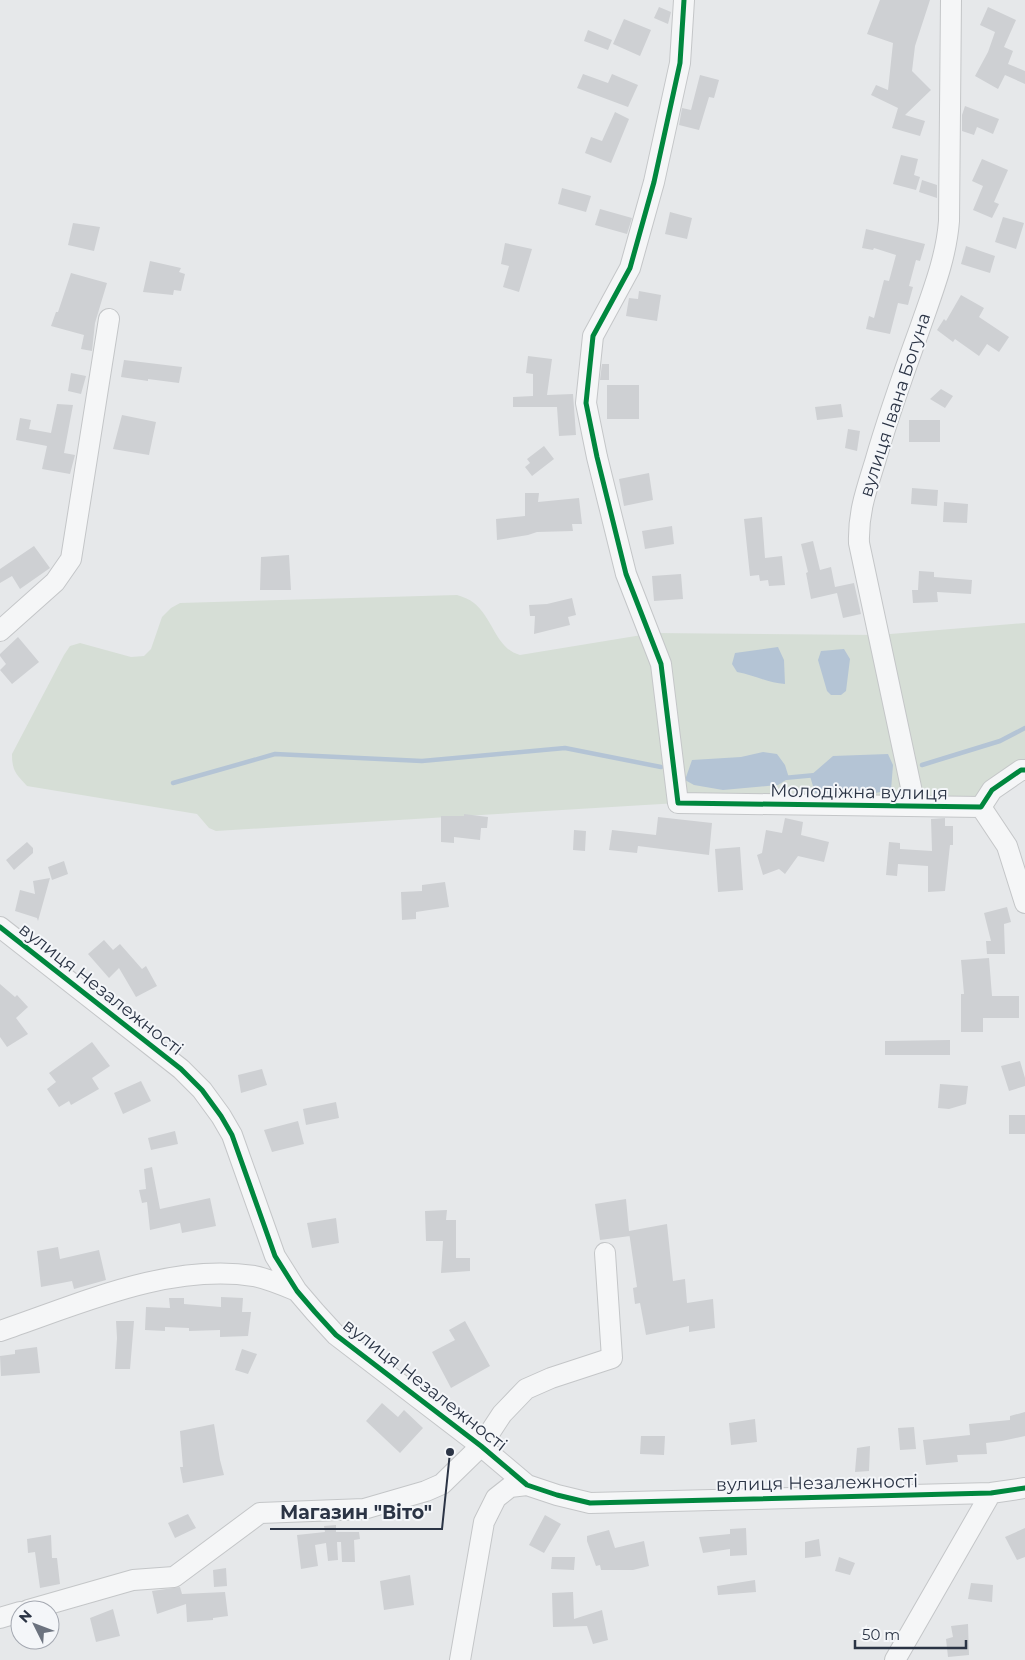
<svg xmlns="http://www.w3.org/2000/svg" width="1025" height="1660" font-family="Montserrat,sans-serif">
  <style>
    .green { fill: #d6ded6 }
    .water { fill: #b4c4d5 }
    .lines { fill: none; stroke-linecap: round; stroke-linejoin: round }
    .stream { stroke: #b4c4d5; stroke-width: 4.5 }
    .building { fill: #ced0d3 }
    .minor-casing { stroke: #c4c6c8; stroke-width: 22 }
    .minor { stroke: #f5f6f7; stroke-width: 20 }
    .cycleway-casing { stroke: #f4f6f9; stroke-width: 8 }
    .cycleway { stroke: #00873e; stroke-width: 5 }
    .labels { text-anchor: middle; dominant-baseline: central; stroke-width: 4; stroke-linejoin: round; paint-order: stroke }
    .street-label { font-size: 18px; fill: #2b3445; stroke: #f4f6f9 }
    .leader { fill: none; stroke: #2b3445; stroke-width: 2 }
    .callout-dot { fill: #2b3445; stroke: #f4f6f9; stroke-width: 2 }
    .callout-label { font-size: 19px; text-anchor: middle; font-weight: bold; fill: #2b3445; stroke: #f4f6f9; stroke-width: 4; stroke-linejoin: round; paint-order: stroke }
  </style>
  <rect width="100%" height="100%" fill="#e6e8ea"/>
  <path class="green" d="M457 595C463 597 469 599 474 603 493 618 496 649 520 655L654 633 878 635 1025 623V770L981 807 678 803 216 831 209 828 197 814 27 786C16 774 12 771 12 754L64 655 70 646 80 643 131 657 144 656 151 649 162 617 171 608 180 603Z"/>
  <path class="water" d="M778 647 784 660 785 684C768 683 754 675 737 672L732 664 735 653Z
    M844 649 850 659 846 691 841 695H831L827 691 818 660 821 651Z
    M763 752 777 754 785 765 789 778 778 785 723 790 694 785 685 780 692 760 741 757Z
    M888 754 893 765 891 790 870 794 815 793 810 776 833 756Z"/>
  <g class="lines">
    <path class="stream" d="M922 765 1000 741 1025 728
      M784 778 816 775
      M173 783 275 754 422 761 565 748 661 767"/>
  </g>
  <path class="building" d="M880 0H930L915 46 912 71 931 90 905 115 925 121 920 136 892 128 898 108 871 95 876 85 888 90 893 43 867 34Z
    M659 7 671 12 668 24 654 18Z
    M988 7 1016 20 1004 47 1013 51 1008 64 1025 71V84L1005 75 998 89 975 76 988 52 995 32 980 25Z
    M624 19 651 30 640 56 613 44Z
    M588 30 612 40 608 50 584 41Z
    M583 74 608 83 612 74 638 85 628 107 577 88Z
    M700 75 719 80 714 98 709 97 699 130 679 125 682 108 691 110Z
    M965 106 999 119 993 134 977 127 974 135 962 131V115Z
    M615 112 629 119 611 163 585 153 591 137 602 141Z
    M901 155 918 159 914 175 920 177 916 190 893 184Z
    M982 159 1008 170 994 202 999 204 992 218 973 210 983 186 972 181Z
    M922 180 937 185V198L919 192Z
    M562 188 591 196 586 212 558 204Z
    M600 209 632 218 627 234 595 225Z
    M670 212 692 218 687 239 665 234Z
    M1003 217 1024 223 1016 249 995 242Z
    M73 223 100 227 94 251 68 245Z
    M866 229 925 244 920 261 916 260 909 286 913 287 908 305 898 303 890 334 866 329 869 316 874 318 884 280 889 281 896 255 874 248 873 250 862 248Z
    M505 243 532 249 519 292 503 287 509 266 501 264Z
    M966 246 995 256 990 273 961 264Z
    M150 261 181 268 179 272 185 274 181 291 174 290 173 295 143 292Z
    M71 273 107 283 95 323 92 351 81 349 84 335 51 326 56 312H58Z
    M639 291 661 295 657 321 626 316 629 298 638 299Z
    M961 295 984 308 979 317 1009 337 999 352 987 344 979 356 955 339 953 342 937 330 944 319 946 321Z
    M528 356 552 359 547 395 573 394 576 435 559 436 557 407H513V397L533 396V374L526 373Z
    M124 360 182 367 179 383 148 379V381L121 377Z
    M602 364H609V380H600Z
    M71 373 86 376 81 394 68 391Z
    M607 385H639V419H607Z
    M941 389 953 396 945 408 930 399Z
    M57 404 73 405 64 453 75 455 70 474 42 469 47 446 16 440 20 418 31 420 29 429 51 433Z
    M841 404 843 417 817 420 815 407Z
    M122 415 156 422 149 455 113 449Z
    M909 420H940V442H909Z
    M848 429 860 431 857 451 845 448Z
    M544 446 554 459 532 476 525 467 530 463 527 459Z
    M649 473 653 500 624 506 619 479Z
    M912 488 938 490 937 506 911 504Z
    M525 493H539L538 502 579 498 582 524H572L573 531 537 532 528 535 497 540 496 519 525 516Z
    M944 502 968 504 967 523 943 522Z
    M762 517 765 558 782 556 785 585 769 586 768 580 760 581 759 575 750 576 744 519Z
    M672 526 674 544 645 549 642 531Z
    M813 541 820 570 831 567 835 587 854 583 861 614 843 618 837 593 811 599 806 573 808 572 801 544Z
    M34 546 50 568 20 589 12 576 0 583V569Z
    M289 555 291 590H260L261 557Z
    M919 571 934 572V577L972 580 971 594 937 592 938 602 913 603 912 590H918Z
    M681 574 683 599 654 601 652 576Z
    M572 598 576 615 568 617 570 625 534 634 535 616H530L529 605 547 604Z
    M18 637 39 662 12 684 0 670 6 664 0 656V654Z
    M464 814 488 817 487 828H481L480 840 454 837V843L441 842V816H464Z
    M658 817 712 823 709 855 638 846 637 853 609 850 612 830 656 835Z
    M785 818 803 822 801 835 829 842 824 862 798 856 785 874 779 869 763 875 757 855 762 853 766 830 782 833Z
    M945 818V826H953V845H950L945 891 928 892V866L898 864 897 876 886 875 889 842 900 843V849L932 851 931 819Z
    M574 830 586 831 585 851 573 850Z
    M27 842 33 848V853L14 870 6 860Z
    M740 847 743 890 718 892 715 849Z
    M64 861 68 874 52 880 48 867Z
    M50 878 38 921 37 918 15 911 20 890 35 894 33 881Z
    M445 882 449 907 416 912V919L402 920 401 892 422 891V885Z
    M1007 907 1011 922 1004 924 1005 954H987L986 941H991L984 913Z
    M104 940 113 950 120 944 142 969 146 966 157 986 136 997 119 968 109 978 88 954Z
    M989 958 992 996H1019V1018H983V1032H961V994H964L961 960Z
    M0 984 15 997 17 995 28 1007 16 1018 28 1034 7 1047 0 1037Z
    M950 1040V1055H885V1041Z
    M92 1042 110 1066 92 1078 99 1089 71 1105 69 1101 59 1107 47 1089 56 1082 49 1073Z
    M1020 1061 1025 1078V1086L1009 1091 1001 1066Z
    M262 1069 267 1085 241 1093 238 1075Z
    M141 1081 151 1101 123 1114 114 1093Z
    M940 1084 968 1086 966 1104 949 1109 938 1108Z
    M336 1102 339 1118 306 1125 303 1109Z
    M1009 1115H1025V1134H1009Z
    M298 1121 304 1144 272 1152 264 1130Z
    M175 1131 178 1144 151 1150 148 1138Z
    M152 1167 160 1209 210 1198 216 1226 182 1233 180 1223 150 1230 147 1202 142 1203 139 1190 146 1189 144 1169Z
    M626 1199 629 1231 667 1224 673 1281 685 1279 687 1303 713 1299 715 1328 689 1332V1326L646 1335 640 1303 635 1304 633 1288 637 1287 629 1232 630 1236 600 1240 595 1204Z
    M447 1210 446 1220H456V1258H470V1271L441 1273 443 1241H426L425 1211Z
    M336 1218 339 1243 312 1248 307 1223Z
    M58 1247 60 1259 99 1250 106 1280 74 1289 72 1281 41 1287 37 1251Z
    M221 1297 243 1298 242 1312H251L248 1336 220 1337V1330L189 1331V1328L165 1327V1331L145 1330 146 1307 170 1308 169 1298H184V1304L221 1307Z
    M116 1321H134L130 1369H115L117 1338Z
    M465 1321 490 1366 451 1388 432 1352 455 1340 449 1330Z
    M37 1347 40 1373 1 1376 0 1356 15 1354V1350Z
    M242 1349 257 1354 248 1374 235 1370Z
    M382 1403 398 1417 404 1410 423 1428 400 1453 366 1421Z
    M1025 1412V1436L1002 1441 986 1443 987 1454 957 1455 958 1462 926 1465 923 1440 970 1435 969 1424 1010 1420V1416Z
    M755 1419 757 1442 731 1445 729 1423Z
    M214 1424 220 1460 224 1475 183 1483 180 1467H183L180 1431Z
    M914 1427 916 1449 900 1450 898 1428Z
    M641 1436H665L664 1455 640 1454Z
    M870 1446 869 1471 855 1472 857 1448Z
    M188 1514 196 1528 175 1538 168 1523Z
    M545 1515 561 1524 544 1553 529 1545Z
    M336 1525V1532H359L360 1539 354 1540 355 1562H342L341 1542H337L338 1560 328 1561 326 1543 315 1545 318 1566 301 1569 297 1535 325 1532 324 1526Z
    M746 1528 747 1555 730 1556V1549L703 1553 699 1537 730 1534V1529Z
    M1025 1528V1557L1017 1560 1005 1537Z
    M609 1530 615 1548 644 1541 649 1566 633 1570H601L600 1565 596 1566 587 1541V1536Z
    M51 1535 52 1558H57L60 1584 40 1588 35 1552 28 1553 27 1539Z
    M819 1539 821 1556 805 1558V1542Z
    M552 1557H575L574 1570 551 1569Z
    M839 1557 855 1563 850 1575 835 1571Z
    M226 1568 227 1586 214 1587 213 1570Z
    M410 1575 414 1605 384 1610 380 1581Z
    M755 1580 756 1592 718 1595 717 1586Z
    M971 1583 993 1585 992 1602 968 1599Z
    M180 1587 182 1594 225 1592 228 1616 213 1618V1620L187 1622 186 1604 157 1614 152 1591Z
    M573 1592 574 1619 602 1610 608 1640 593 1644 587 1626 553 1627 552 1593Z
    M113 1609 120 1636 96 1642 90 1618Z
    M968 1624 969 1655 948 1657 946 1639 953 1637 951 1626Z"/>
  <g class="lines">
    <g class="minor-casing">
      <path id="minor" d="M684 0 680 63 654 182 630 268 593 336 586 403 597 457 626 574 661 664 678 803 981 807 992 790 1021 770H1025
        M0 631 55 582 71 559 109 319
        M915 806 859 543C858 513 866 491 875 462 888 416 904 372 920 328 932 293 946 259 949 221L951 0
        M981 807 1007 846 1025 903
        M0 927 181 1069 202 1090 221 1116 232 1135 275 1256 297 1291 315 1312 336 1335 481 1446 527 1485 557 1495 590 1503 991 1493 1025 1488
        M0 1331C80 1304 168 1263 254 1276 269 1279 283 1285 297 1291
        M28 1610 133 1580 174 1577 260 1513 364 1509 426 1491 442 1484 481 1446 502 1414 526 1389 551 1378 612 1358 605 1253
        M0 1618 20 1612
        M460 1660 484 1522 496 1498 510 1487 527 1485
        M895 1660 991 1493"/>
    </g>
    <use href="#minor" class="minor"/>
    <g class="cycleway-casing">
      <path id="cycleway" d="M684 0 680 63 654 182 630 268 593 336 586 403 597 457 626 574 661 664 678 803 981 807 992 790 1021 770H1025
        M0 927 181 1069 202 1090 221 1116 232 1135 275 1256 297 1291 315 1312 336 1335 481 1446 527 1485 557 1495 590 1503 991 1493 1025 1488"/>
    </g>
    <use href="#cycleway" class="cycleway"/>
  </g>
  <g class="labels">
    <g class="street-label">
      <text transform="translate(895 405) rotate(-72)">вулиця Івана Богуна</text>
      <text transform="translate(859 792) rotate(1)">Молодіжна вулиця</text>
      <text transform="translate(101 989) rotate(38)">вулиця Незалежності</text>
      <text transform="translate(425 1385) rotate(38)">вулиця Незалежності</text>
      <text transform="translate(817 1483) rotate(-1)">вулиця Незалежності</text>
    </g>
  </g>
  <path class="leader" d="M450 1452L442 1529H270"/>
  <circle class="callout-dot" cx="450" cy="1452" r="5"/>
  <g class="callout-label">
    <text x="356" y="1519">Магазин "Віто"</text>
  </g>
  <g transform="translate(35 1625) rotate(312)"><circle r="24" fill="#f4f6f9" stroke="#a4a8b1"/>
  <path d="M0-4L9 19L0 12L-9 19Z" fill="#6c737f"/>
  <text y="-8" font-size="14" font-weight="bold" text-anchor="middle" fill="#2b3445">N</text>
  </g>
  <path d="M855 1640v8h111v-8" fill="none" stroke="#2b3445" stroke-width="2.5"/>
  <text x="862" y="1640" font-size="15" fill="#2b3445" stroke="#f4f6f9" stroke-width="4" paint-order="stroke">50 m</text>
</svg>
